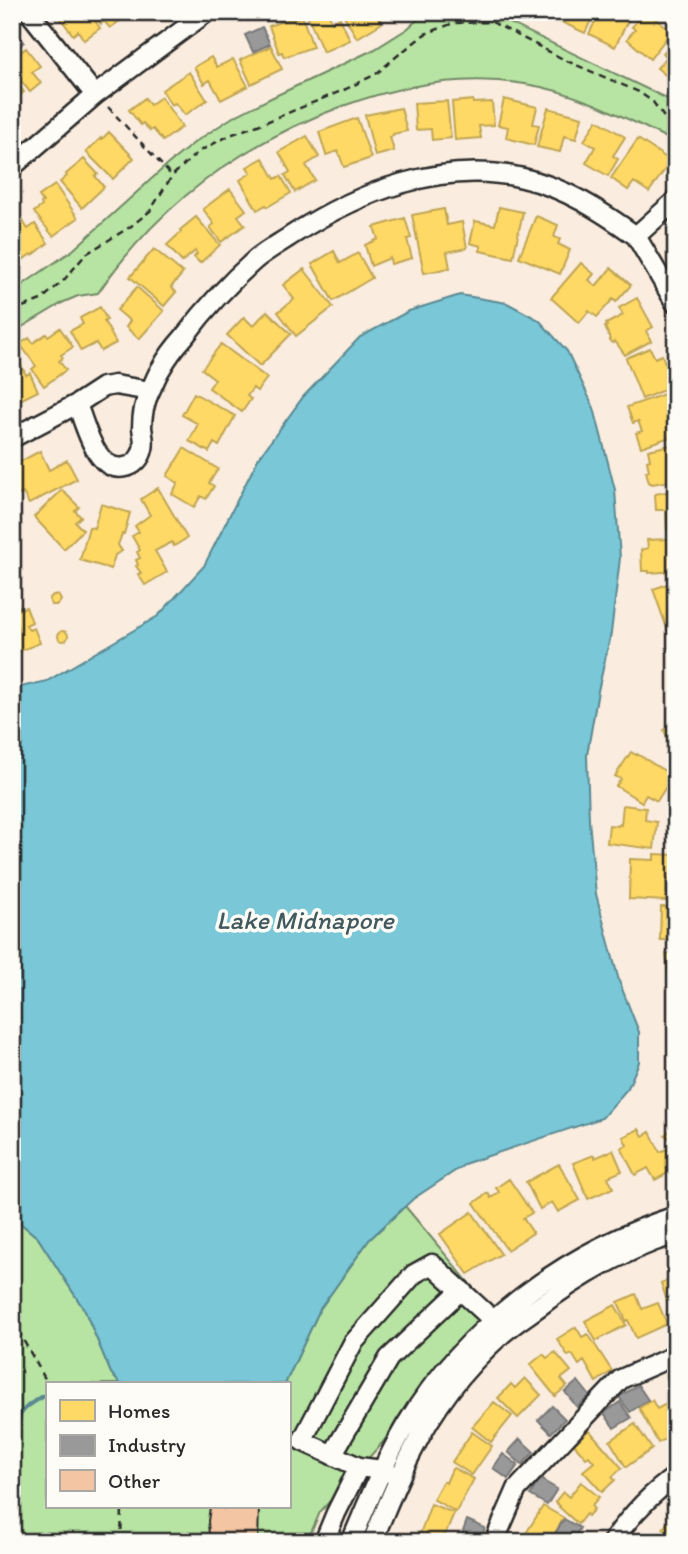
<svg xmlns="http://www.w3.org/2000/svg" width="688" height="1554" font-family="Itim,sans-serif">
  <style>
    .green { fill: #b7e4a2; stroke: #718866; stroke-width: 2 }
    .water { fill: #79c7d7; stroke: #5a8992; stroke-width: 2 }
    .homes { fill: #ffd966; stroke: #bfa554; stroke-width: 2 }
    .industry { fill: #999; stroke: #787878; stroke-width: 2 }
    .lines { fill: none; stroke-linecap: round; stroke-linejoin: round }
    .stream { stroke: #5a8992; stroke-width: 4.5 }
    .building { fill: #f3c5a2; stroke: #2b2b2b; stroke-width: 2 }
    .minor-casing { stroke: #2b2b2b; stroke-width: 23 }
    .path { stroke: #2b2b2b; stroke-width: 2.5; stroke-dasharray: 7 5; stroke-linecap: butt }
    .minor { stroke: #fdfcf7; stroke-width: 18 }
    .labels { text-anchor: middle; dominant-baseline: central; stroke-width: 7; stroke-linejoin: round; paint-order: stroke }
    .water-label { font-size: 26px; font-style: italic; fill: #425a5f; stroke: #fdfcf7 }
  </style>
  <rect width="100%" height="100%" fill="#faecde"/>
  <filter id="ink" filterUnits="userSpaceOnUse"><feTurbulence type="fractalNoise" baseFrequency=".0143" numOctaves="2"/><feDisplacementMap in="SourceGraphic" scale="14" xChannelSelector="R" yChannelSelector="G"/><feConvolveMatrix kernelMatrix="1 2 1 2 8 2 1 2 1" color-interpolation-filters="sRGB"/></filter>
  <g filter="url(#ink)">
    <path class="green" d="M426 12H487L676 103V145L673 141C625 118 578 92 525 84 463 74 401 85 343 106 242 143 159 204 98 293L78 296 64 302 12 333V292L73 250 168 164 195 142 233 117 271 98 375 49 407 29Z
      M405 1206 489 1307 382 1443 320 1512 307 1542H12V1216L38 1238 85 1311 111 1373 120 1384H47V1507H289V1384H285L320 1309 369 1240Z"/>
    <path class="water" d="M460 295 507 303 539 320 567 351 594 408 615 490 620 558 611 633 598 691 587 755 589 820 596 894 619 981 639 1032V1062L628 1088 602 1118 467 1163 413 1199 369 1240 320 1309 285 1384H120L111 1373 85 1311 38 1238 12 1216V689L47 681 158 616 204 566 258 459 303 397 360 337 409 311Z"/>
    <path class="homes" d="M70 12H89L100 28 84 40 78 31 73 35 61 19Z
      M92 12H126L128 15 110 28 104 21 101 24Z
      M306 12H328L332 22 340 18 350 40 323 52Z
      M342 12H376L382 23 357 38Z
      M561 12H595L585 33 557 20Z
      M610 12H632L615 47 589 34 599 13 608 17Z
      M644 12H648L671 32 650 59 627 39 635 29 632 27Z
      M302 16 313 47 284 57 282 52 279 53 269 26 291 18 292 20Z
      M676 33V84L657 68 667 57 663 53 670 45 667 43Z
      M271 46 282 69 251 84 240 60Z
      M26 48 40 66 32 72 41 83 30 92 12 70V59Z
      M211 57 217 67 233 59 248 86 221 100 210 80 204 84 194 67Z
      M189 72 207 100 185 115 175 103 171 105 162 90Z
      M12 77 24 92 12 101Z
      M161 97 182 127 163 141 153 129 150 131 143 123 141 125 129 110 145 98 150 105Z
      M504 99 537 107 533 124 539 125 534 145 506 138 508 127 498 125Z
      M473 100V103L492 102 494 125 479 126 481 138 455 140 452 102Z
      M447 101 451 138 432 140 431 129 416 130 414 103Z
      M401 108 407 131 393 134V136L390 137 394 151 375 156 365 115Z
      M548 108 582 117 576 139 564 136 560 152 537 147Z
      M357 118 371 158 344 167 338 151 326 155 319 132Z
      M597 120 625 137 613 156 618 159 608 176 586 163 595 147 584 141Z
      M109 132 134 158 113 179 86 152 101 138 102 139Z
      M307 136 319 157 306 165 315 180 295 192 285 175 290 172 279 152Z
      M638 139 671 161 649 192 634 182 628 190 611 178Z
      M263 158 275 179 281 176 291 193 267 207 266 205 257 210 240 180 251 173 247 167Z
      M84 159 98 174 95 176 104 187 82 208 60 182 67 176 66 174Z
      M55 185 78 218 53 236 34 212 42 206 41 203 43 202 39 196Z
      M230 189 246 210 238 216 245 225 221 242 210 227 214 224 203 209Z
      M499 207 523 212 513 258 480 251 481 246 470 243 475 221 495 225Z
      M444 209 447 225 462 222 467 248 447 252 450 268 424 273 412 215Z
      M17 212 28 229 35 224 48 243 32 256 31 254 24 259 12 240V215Z
      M536 216 558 225 554 237 560 239 558 244 570 250 560 274 519 257Z
      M196 217 220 245 200 263 194 257 197 254 195 251 182 262 167 245 181 232 180 230Z
      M405 218 411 238 407 239 412 258 391 264 390 258 371 266 365 245 378 239 374 227Z
      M154 249 183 273 171 287 176 292 164 306 130 277Z
      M334 251 340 263 358 253 372 278 333 301 312 264Z
      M581 263 594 274 589 280 596 286 611 268 631 285 616 302 613 299 597 317 589 311 579 323 551 298Z
      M304 269 333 307 296 336 278 312 294 299 283 285Z
      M137 287 164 311 139 339 126 327 130 321 117 310Z
      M637 298 653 327 646 331 651 341 625 355 615 341 613 343 610 341 609 336 605 327 607 326 606 324 623 315 619 308Z
      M100 307 107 320 104 321 116 343 101 351 96 343 81 351 70 331 83 324 80 318Z
      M267 311 291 334 260 366 227 335 244 317 253 326Z
      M60 328 73 347 61 355 63 358 59 361 66 370 44 386 32 369 36 366 20 344 29 338 33 343 46 334 48 336Z
      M221 344 267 378 257 391 253 388 247 396 251 399 242 412 209 388 215 379 202 369Z
      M650 348 655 358 662 355 665 363 670 361 676 374V385L642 399 626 358Z
      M14 351 26 375 30 373 38 391 18 401 15 395 12 396V352Z
      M676 390V435L641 447 636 433 642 431 638 421 633 423 627 407Z
      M194 393 235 416 219 446 214 443 209 452 189 441 198 424 182 415Z
      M676 444V480L652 484 651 483H649L646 471H649L647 461 650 460 648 450Z
      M184 448 218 469 209 483 214 486 206 499 201 496 194 507 172 494 178 483 167 476Z
      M40 451 49 470 67 460 77 479 29 504 23 493 19 495 12 485V466Z
      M158 488 187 538 174 546 172 542 155 551 167 572 145 585 138 574 141 573 136 566 138 565 136 560 140 558 137 552 140 550 132 536 139 532 135 526 150 515 141 499Z
      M62 490 79 507 75 511 81 517 75 522 83 530 64 549 34 517Z
      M676 490V528L667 529 666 510H656L655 494Z
      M101 504 130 513 124 534H122L118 545 122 551 115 555 111 569 80 560 89 527 94 528Z
      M669 532H676V571L649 573V571H642L641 550 648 548 647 540 670 539Z
      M676 581V632L669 634 653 589Z
      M14 595 20 609 26 607 32 622 26 625 29 630 34 628 40 643 12 654V596Z
      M53 595H58L61 600 58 605H51L49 599Z
      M58 636a5 5 0 1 1 10 0a5 5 0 1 1-10 0Z
      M676 725V774H675L666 754 673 751 664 730Z
      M631 752 636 755 637 754 673 776 657 801 646 795 642 802 616 786 621 779 615 776Z
      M623 805 646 808 645 820 657 822 654 849 607 843 609 825 618 826 619 824 621 825Z
      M654 854 674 855V880H666V901L629 899 630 859 654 860Z
      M661 907H676V946L669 945V940H660Z
      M676 953V994H671L666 954Z
      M676 1124V1144L665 1135Z
      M639 1129 643 1136 650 1132 660 1152 667 1149 676 1166V1169L655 1180 648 1168 635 1175 621 1148 627 1145 623 1137Z
      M613 1150 622 1171 608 1177 613 1188 588 1199 573 1163 594 1155 595 1158Z
      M559 1164 580 1200 558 1212 552 1202 540 1209 526 1182Z
      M509 1179 532 1213 523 1218 533 1233 507 1250 474 1203 488 1193 491 1198 499 1192 496 1188Z
      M472 1212 501 1254 468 1274 440 1234Z
      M676 1278V1315L672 1316 661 1283Z
      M636 1294 642 1309 658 1303 667 1324 636 1338 628 1320 626 1321 618 1302Z
      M615 1305 626 1325 596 1341 585 1321Z
      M576 1327 582 1337 588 1334 612 1371 596 1382 584 1361 579 1365 572 1354 568 1356 557 1339Z
      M555 1352 571 1371 561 1379 567 1386 555 1396 530 1365 543 1354 547 1358Z
      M525 1378 541 1395 518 1418 498 1398 511 1384 515 1388Z
      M652 1400 657 1409 668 1403 676 1417V1427L672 1429 674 1434 658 1443 639 1408Z
      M494 1402 512 1416 491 1442 472 1427Z
      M635 1424 652 1449 626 1467 610 1441Z
      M589 1430 622 1468 612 1477 615 1480 602 1492 583 1471 594 1462 589 1456 586 1458 574 1444Z
      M472 1432 492 1446 472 1475 452 1462Z
      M454 1468 474 1479 456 1512 433 1499 443 1481 446 1483 452 1469Z
      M581 1482 599 1497 591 1506 594 1509 588 1516 586 1514 578 1524 559 1507 560 1506 555 1502 563 1492 569 1497Z
      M431 1504 454 1513 442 1542H430L419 1537Z
      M543 1506 564 1518 549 1542H535L525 1535Z
      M674 1512 676 1513V1542H673L674 1541 671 1539 673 1536 663 1529Z"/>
    <path class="industry" d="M262 27 270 44 253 52 245 35Z
      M14 29 24 42 14 50 12 31Z
      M578 1381 590 1396 577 1407 565 1392Z
      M638 1385 648 1400 630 1412 619 1397Z
      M620 1402 631 1418 614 1428 604 1413Z
      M552 1406 565 1419 551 1433 538 1420Z
      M520 1439 534 1452 522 1465 508 1452Z
      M503 1454 518 1465 508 1479 493 1468Z
      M540 1479 557 1489 547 1505 530 1495Z
      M564 1519 580 1528 572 1542H568L555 1534Z
      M467 1520 485 1528 480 1542H473L461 1537Z"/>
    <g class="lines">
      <path class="stream" d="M12 1443C17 1436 16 1429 18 1421 20 1408 37 1400 47 1394"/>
    </g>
    <path class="building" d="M210 1507 229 1509V1507H259L258 1542H227V1537L209 1536 208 1521Z"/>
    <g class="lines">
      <g class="minor-casing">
        <path id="minor" d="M29 12 95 95
          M12 167 95 95 207 12
          M636 236 676 304
          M77 404C85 424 96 474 125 467 134 466 141 458 143 449 145 442 143 435 142 428 142 414 144 403 150 391
          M12 438 77 404 103 387 115 385 150 391C154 383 157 374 162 367 168 356 176 346 184 337 205 309 230 282 256 259 267 250 280 243 292 235 359 192 442 159 523 178 566 188 601 211 636 236L676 200
          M332 1455 389 1358 461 1290
          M390 1473 382 1470 359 1467 302 1441 353 1343 414 1274 432 1264 494 1321 501 1329
          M324 1542 336 1513 359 1467
          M351 1542C368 1502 384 1462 406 1425 466 1326 566 1251 676 1216
          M372 1542C385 1512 396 1482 411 1454 433 1409 464 1368 501 1335 515 1322 533 1312 548 1300 587 1272 629 1248 676 1234
          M494 1542 517 1489 621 1379 676 1355
          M612 1542C630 1516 650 1494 676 1476"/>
      </g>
      <path class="path" d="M108 107 172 176
        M12 311 41 300 64 280 86 254 130 227 150 211 172 176 198 152 230 135 266 122 346 89 376 74 397 56 425 34 454 23 492 22 567 61 639 92 653 102 671 127 676 131
        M12 1320 48 1384
        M121 1542 122 1507"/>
      <use href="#minor" class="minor"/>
    </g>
  </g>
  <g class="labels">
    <g class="water-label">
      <text x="305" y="920">Lake Midnapore</text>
    </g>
  </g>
  <rect width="688" height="1554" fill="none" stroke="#fdfcf7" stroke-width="42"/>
  <rect x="21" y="21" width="646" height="1512" fill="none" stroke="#2b2b2b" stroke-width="2.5" filter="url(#ink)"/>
  <rect x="46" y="1382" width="245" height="126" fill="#fdfcf7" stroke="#a9a8a5" stroke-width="2"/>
  <rect x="60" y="1400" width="35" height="21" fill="#ffd966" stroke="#a9a8a5" stroke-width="2"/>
  <text x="108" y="1418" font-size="21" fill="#2b2b2b">Homes</text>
  <rect x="60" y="1435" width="35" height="21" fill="#999999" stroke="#a9a8a5" stroke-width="2"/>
  <text x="108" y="1452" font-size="21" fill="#2b2b2b">Industry</text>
  <rect x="60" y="1470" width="35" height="21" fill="#f3c5a2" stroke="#a9a8a5" stroke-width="2"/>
  <text x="108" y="1488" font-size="21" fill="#2b2b2b">Other</text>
</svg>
